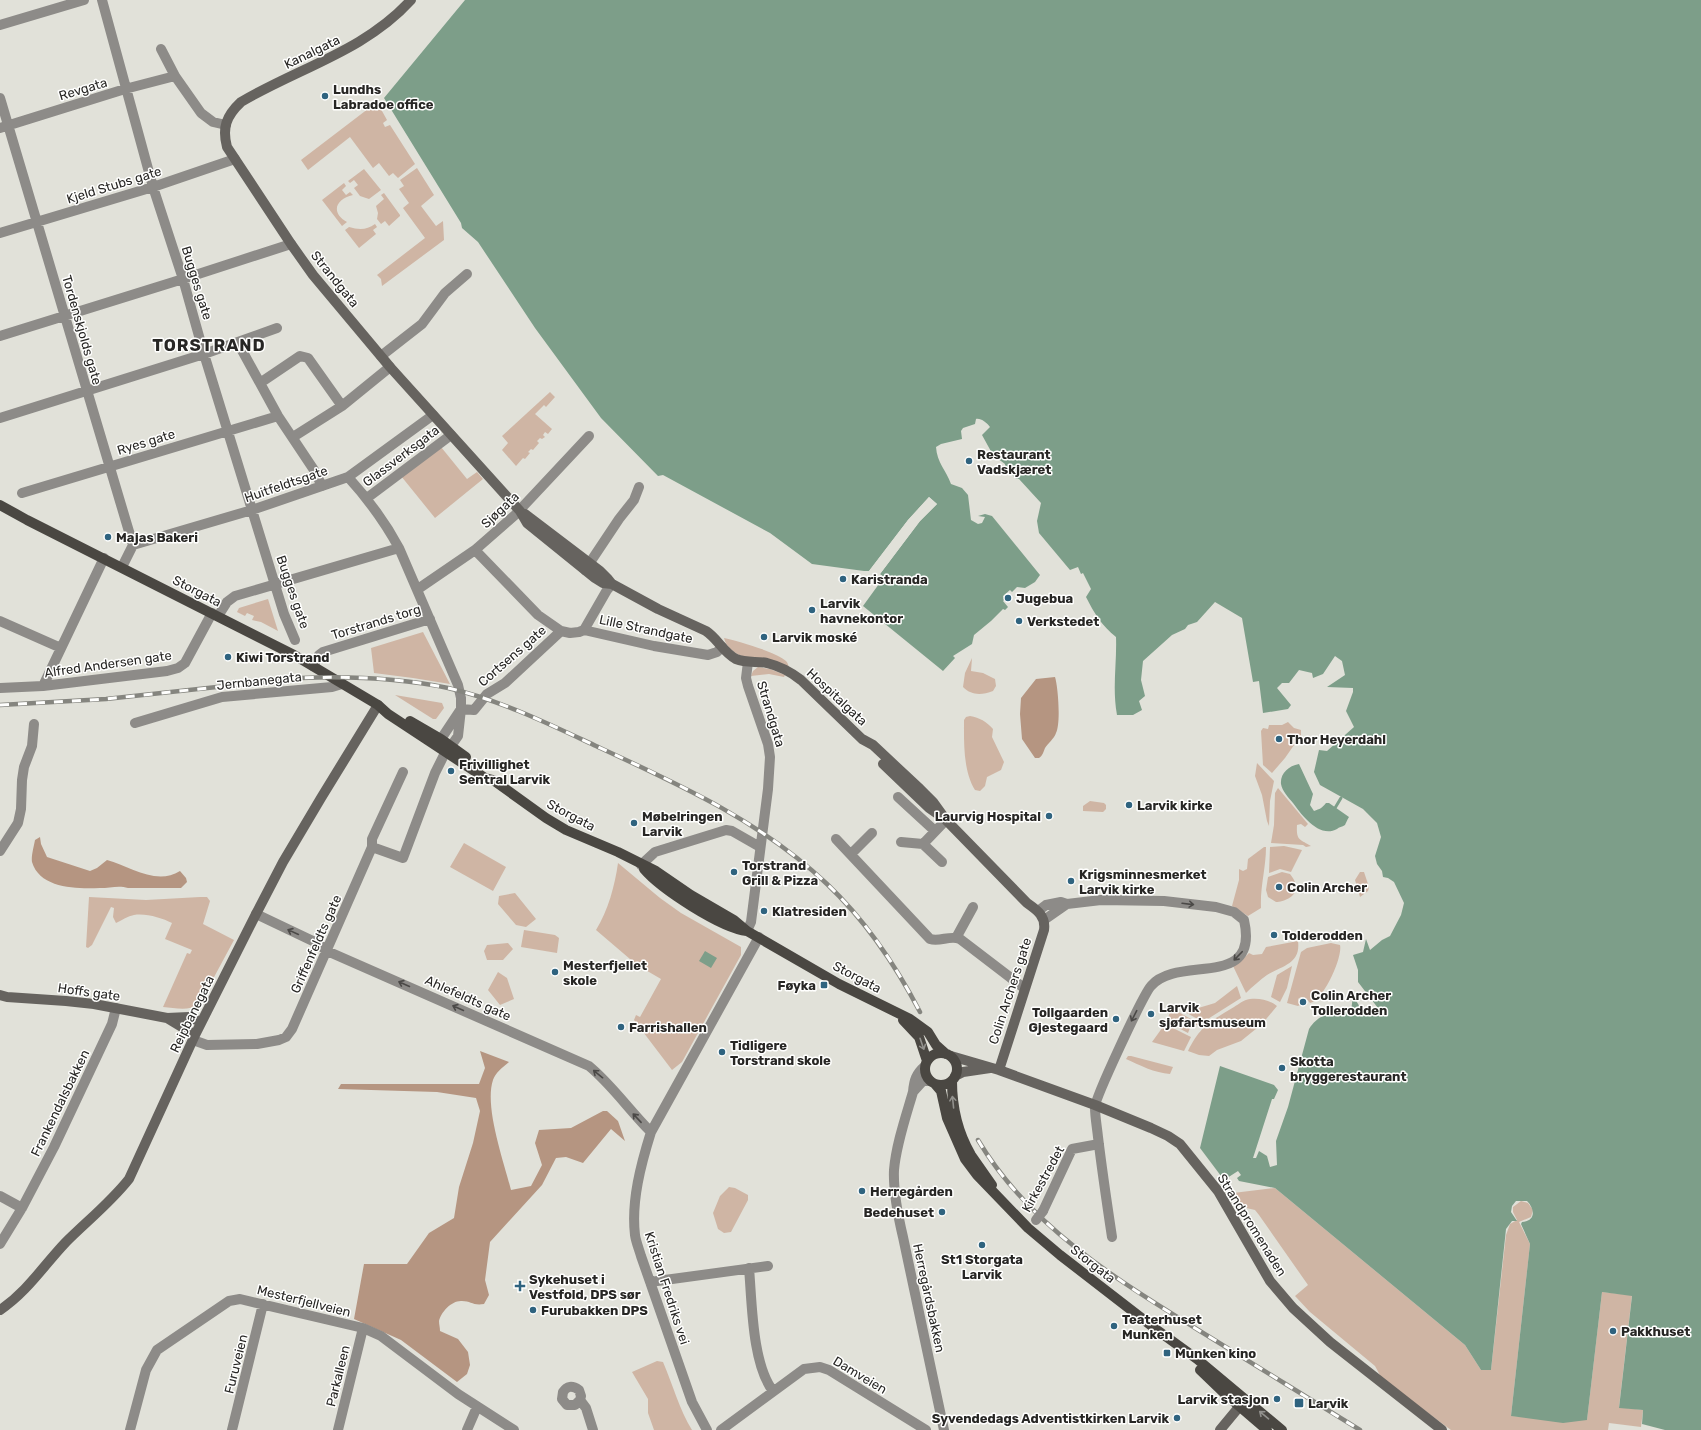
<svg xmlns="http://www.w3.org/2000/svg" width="1701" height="1430" font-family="Rubik,sans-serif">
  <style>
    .green { fill: #cfb5a4 }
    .forest { fill: #b59581 }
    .water { fill: #7d9e89 }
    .pier { fill: #e1e1d9 }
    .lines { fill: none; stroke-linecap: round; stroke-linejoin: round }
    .stream { stroke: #7d9e89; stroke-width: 3 }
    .minor { stroke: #8d8b88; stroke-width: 10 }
    .tertiary { stroke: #8d8b88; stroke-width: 10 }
    .secondary { stroke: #66635f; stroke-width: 10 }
    .primary { stroke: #4a4742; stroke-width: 10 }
    .rail-casing { stroke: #85857f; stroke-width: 4.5 }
    .rail { stroke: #fffffe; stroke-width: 3; stroke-dasharray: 9; stroke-linecap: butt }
    .minor-bridge { stroke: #8d8b88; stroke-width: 10 }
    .oneway { stroke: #4b4947 }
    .oneway2 { stroke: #92918d }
    .poi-dot { fill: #2f637f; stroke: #fffffe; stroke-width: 1.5 }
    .labels { text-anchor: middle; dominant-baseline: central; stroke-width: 3; stroke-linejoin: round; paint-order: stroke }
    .street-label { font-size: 13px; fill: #272624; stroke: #fffffe }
    .poi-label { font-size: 13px; font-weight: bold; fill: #272624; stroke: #fffffe; text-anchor: start }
    .district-label { font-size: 17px; font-weight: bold; letter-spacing: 1px; fill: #272624; stroke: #fffffe }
  </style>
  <rect width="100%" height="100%" fill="#e1e1d9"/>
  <path class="green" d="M377 102 387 120 383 123 385 127 390 125 415 164 398 178 393 173 389 176 379 163 373 168 350 137 308 170 301 160Z
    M417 168 434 195 421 206 436 226 443 221 444 240 382 286 381 279 377 275 425 238 403 208 409 203 399 189 404 186 400 180Z
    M364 169 381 190 369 199 360 196 354 188 358 185 354 180 350 183 348 181Z
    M344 183 346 186 342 190 346 195 350 192 353 195C336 199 330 212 347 222L342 226 322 200Z
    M384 193 400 215V216L389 226 385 221 381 224 377 219 378 213 376 206 384 199 381 195Z
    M375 224 377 227 373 230 376 234 359 248 345 230 349 227C359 230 367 230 375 224Z
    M550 392 555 397 546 407 544 405 535 414 552 429 548 434 545 432 543 435 545 437 542 439 540 438 537 441 539 443 533 450 531 449 528 452 530 453 525 459 523 458 516 466 502 450 508 443 502 436Z
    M441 447 467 479 477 472 483 479 435 518 401 476Z
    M268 599 278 631 261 622 252 620 254 616 247 613 245 616 237 612 239 608Z
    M423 632 450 684 413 678 374 673 371 648Z
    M724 638C737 641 777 652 786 661 788 663 788 665 789 667L742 656C734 653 726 647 724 638Z
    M972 658 971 671 983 673 995 679 996 686 993 691C982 695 972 696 963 687L965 673Z
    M758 667 770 669 785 675 784 677 769 674 751 676 753 671Z
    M395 695 442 703 444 708 436 719H433Z
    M970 716C980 718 986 721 993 729L992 737 1004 762 1001 770 987 777 985 786 980 791 975 790C963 771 964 742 964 720L966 717Z
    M1288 722 1294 728 1301 730V735L1285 758 1272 773 1263 765 1261 731 1263 728 1268 729 1269 725H1282Z
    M1257 763 1274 781 1270 801 1269 826 1267 821 1262 795 1255 776Z
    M1278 788 1308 824 1305 827 1301 824 1297 825C1296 841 1300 839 1311 846L1306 847 1303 845 1271 843 1274 825 1275 793Z
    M1090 801 1104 803 1106 805V809L1103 812 1083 811V806Z
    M464 843 506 867 493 891 450 867Z
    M1284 846 1302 850 1291 872 1280 869 1269 873 1270 847Z
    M1264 847H1266C1266 868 1260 887 1261 908L1248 916 1232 906 1239 880V869L1243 871 1247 869 1248 859Z
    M618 863 660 898 681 913 741 947V955L682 1062 672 1070 634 1020 636 1015 640 1017 661 979 637 965 596 930C608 911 615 885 618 863Z
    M1282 872 1290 874C1293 878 1296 882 1296 887 1297 896 1284 902 1276 902L1268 897 1266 890 1268 877Z
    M1360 872H1364L1369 887 1368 891 1360 897 1355 880Z
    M515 893 536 919 526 927 516 925 498 904 499 896Z
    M89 897 146 900 200 897H207L210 901 203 924 234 940 199 1005C188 1011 175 1008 163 1007L187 953 190 954 192 950 165 939 172 923C162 918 146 913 134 915 128 916 122 920 116 923L113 917 114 908 111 907 92 945 88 948 86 947Z
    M524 930 555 935 559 938 557 953 521 947Z
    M1298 941C1301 964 1282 966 1267 975 1260 980 1252 987 1246 993L1233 966 1241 961 1249 953 1253 955 1262 954 1266 947Z
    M508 943 513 949 503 960H487L484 951 487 945Z
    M1331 943 1340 945C1343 957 1323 1001 1310 1003L1306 998 1301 997 1298 999 1300 1005 1298 1006 1287 1003 1301 952 1307 948Z
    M1292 966 1287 988 1280 1002 1271 997 1277 975Z
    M498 972 507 978 514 999 500 1005 488 990Z
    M1237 986 1241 998 1203 1022 1185 1012 1215 1003Z
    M1250 999C1260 998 1269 1000 1277 1006L1262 1024 1241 1041 1217 1050 1209 1056 1199 1055 1188 1051C1200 1026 1211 1021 1234 1007 1239 1004 1243 1000 1250 999Z
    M1171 1008 1200 1024 1199 1026 1192 1023 1188 1033 1167 1022Z
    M1165 1024 1191 1037 1184 1051 1152 1042Z
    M1128 1056H1131L1173 1067 1170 1074C1155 1073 1139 1065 1126 1059Z
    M729 1187 735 1188 748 1195V1200L731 1232 724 1233 718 1229 713 1213 720 1196Z
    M1275 1188 1465 1345 1481 1370H1491L1506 1235 1510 1224 1517 1220 1513 1212V1207L1521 1201 1528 1203 1533 1210 1531 1217 1519 1222 1530 1244 1511 1416 1587 1420 1602 1292 1632 1295 1619 1407 1643 1410 1641 1427 1609 1423 1608 1430H1451L1382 1379 1375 1366 1310 1312 1295 1296 1308 1285 1259 1215 1255 1210 1242 1207 1233 1193Z
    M657 1361 663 1362C673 1385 679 1409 692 1430H654L648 1413V1399L632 1372Z"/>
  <path class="forest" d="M1055 677C1058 686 1061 724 1056 733 1054 739 1048 743 1045 748 1043 753 1043 755 1039 758H1035L1022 739 1020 714 1021 698 1036 679Z
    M40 837 41 844 47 857 90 871 97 868 107 860C130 866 156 886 180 871L186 878 187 882 181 888H128C119 885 110 888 100 888 78 889 40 889 32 862 31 856 34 846 35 840Z
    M480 1051 509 1062C503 1067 495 1073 493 1080 484 1107 504 1162 511 1190L531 1186 542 1165 535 1143 539 1130 571 1128 603 1111H607L618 1121 625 1141 611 1129 583 1163 566 1157 556 1158 542 1185 490 1242 485 1280 489 1295 484 1304C473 1306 471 1301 462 1301 452 1300 441 1312 439 1321 439 1324 440 1328 440 1331L458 1339 468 1352 470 1365 467 1374 457 1382 401 1340 354 1319 364 1264H407L429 1233 454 1218 459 1187 473 1143 480 1111 476 1098 437 1092 338 1089 341 1084H479L485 1068Z"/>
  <path class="water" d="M465 0H1701V1430H1665L1642 1424 1643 1410 1619 1408 1632 1296 1602 1292 1587 1420 1563 1423 1511 1416 1530 1244 1521 1224 1522 1222C1536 1221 1535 1209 1527 1201H1516L1512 1206 1511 1212 1517 1221H1512L1506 1229 1491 1370H1481L1465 1345 1275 1188 1239 1181 1237 1178 1241 1175 1238 1171 1224 1180 1200 1148 1220 1066 1274 1085 1278 1090 1274 1099H1272L1253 1158H1256L1259 1151 1267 1156 1270 1167 1277 1165 1276 1141 1288 1107 1309 1029C1320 1012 1332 1013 1351 1011L1353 996 1365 1015 1381 1012 1358 982V970L1353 955 1363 952 1366 939 1370 950 1382 940 1390 936 1401 915 1404 903 1394 882 1388 878 1383 877 1382 871 1377 864 1375 856 1381 837 1377 823 1363 809 1320 785 1314 772 1319 750 1327 751 1354 727 1346 711 1353 692V688L1327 687 1345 675 1342 661 1335 656 1323 674 1313 678 1312 673 1299 670 1289 683H1282L1277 688 1291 705 1288 709 1263 713 1259 681 1253 682 1242 618 1215 602 1197 622 1188 625 1185 629 1172 635 1143 661 1141 680 1145 696 1139 701 1142 710 1133 715H1117C1112 688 1117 663 1116 637 1102 626 1094 613 1086 597L1091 589 1083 573 1081 574 1078 567 1070 570 1039 533 1037 521 1041 503 1019 479H1016L1005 467V464L993 455 982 435 990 427C987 423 981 418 976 419L975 424 963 428 961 431 962 439 941 444 936 447C937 463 946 470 951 484L962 488 968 495 971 520 978 524 982 523 985 517 978 516 985 514 992 516 1040 575 1035 582 1025 588 1017 587 1012 592 1010 590 1003 596 1005 599 1003 601 1008 607 1005 610 1003 609 991 621 974 635 972 644 953 656 955 658 943 671 863 606 884 577 880 574 920 521 937 504 929 497 908 520 869 571H864L812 564 770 533 663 475 658 476 601 418 535 328 478 242 462 228 461 223 384 98Z
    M1299 764 1313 794 1310 805 1314 811C1320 809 1322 808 1326 803H1329L1349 817C1347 820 1346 823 1345 825 1342 827 1339 827 1337 829 1319 839 1301 814 1293 803 1289 798 1282 791 1281 784 1280 774 1288 766 1299 764Z
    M705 951 717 958 711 968 699 961Z"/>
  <path class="pier" d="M929 497 937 504 920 521 880 574H878L919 519 934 504 929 500 909 521 871 571H869L908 520Z"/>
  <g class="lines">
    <path class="stream" d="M1335 808 1341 798"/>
    <path class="minor" d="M102 0 153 187 183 279 204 354 284 614 295 640
      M0 25 84 0
      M161 49 175 76 201 113 213 122 226 125
      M0 98 133 545 122 567
      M0 128 125 89 175 76
      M0 233 153 187 235 159
      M0 336 183 279 291 244
      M238 343 278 416 314 470 322 486
      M381 356 422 324 445 293 467 274
      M260 383 300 356 308 358 342 406
      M0 418 204 354 277 328
      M293 437 342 406 390 367
      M348 477C368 499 385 522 399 548L458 685 461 698V709L441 739 443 749 451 746 458 736 461 709 474 710 487 694 505 683 561 631
      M22 493 278 416
      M367 498 451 435
      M133 545 252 510 348 477 433 415
      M475 550 538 615 561 631 570 633 579 632 584 630 654 646 708 655 717 652 722 647
      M585 570 619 519 634 500 639 487
      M418 589 475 550 515 515 589 436
      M218 616 227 602 235 596 399 548
      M0 621 61 648
      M584 630 607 590 612 584
      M313 666 319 655 323 652 430 619
      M43 686 104 558
      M0 688 43 686 167 671 178 668 185 663 212 613
      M135 723 222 697 332 687 342 684
      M898 797 935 831
      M836 839 930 939C940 942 950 935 960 939L1024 988
      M901 842 923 844
      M372 847 403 858 435 773 446 751
      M0 851 18 823 21 809 22 780 24 767 32 746 34 724
      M851 854 872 833
      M942 862 923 844 946 820
      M641 865 655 852 726 830 732 831 760 847
      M1038 911 1046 905 1061 902 1067 904 1101 900 1164 901 1216 907 1234 912 1244 920C1260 991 1178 954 1151 986 1143 995 1095 1098 1095 1107 1095 1117 1097 1127 1098 1137 1102 1170 1107 1204 1112 1237
      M256 914 317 943 327 951 589 1066C612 1085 629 1110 651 1132
      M1044 920 1067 904
      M747 931 751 922 768 789 770 757 768 744 748 686 746 678 748 662
      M956 938 973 907
      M193 1040 207 1045 257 1044 279 1040 286 1037 292 1029 372 847V839L403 772
      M0 1196 22 1208
      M1043 1211 1072 1149 1099 1144
      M0 1244 22 1208 54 1147 112 1024 116 1008
      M749 1268C752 1302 752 1364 773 1391
      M650 1282 768 1266
      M580 1400 575 1405H567L562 1399 563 1392C567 1386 572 1385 579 1390L581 1396 580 1400 586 1408 593 1430
      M130 1430 146 1370 157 1350 229 1301 240 1299 363 1328 381 1336 458 1394 514 1430
      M232 1430 263 1304
      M338 1430 363 1328
      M467 1430 477 1407
      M707 1430 692 1402 641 1256C639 1249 636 1242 635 1235 631 1201 641 1164 651 1132L759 937
      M721 1430 804 1369 820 1367 829 1370 926 1430"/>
    <path class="tertiary" d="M925 1066C916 1074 914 1080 913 1092 906 1116 896 1145 894 1170 893 1192 898 1216 903 1237L944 1430
      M913 1092 923 1081H930"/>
    <path class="secondary" d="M411 0C365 51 298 68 241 102 226 116 222 128 227 147L291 244 313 275 390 367 520 511 527 523 595 578 603 583 612 584 658 609 706 631C718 639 723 652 736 659 746 663 757 661 767 663 779 666 791 672 801 680L862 739 873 745 920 789 933 802 946 820 1027 903C1037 910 1046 916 1044 930L999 1070
      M525 514 600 571 608 579 612 584
      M883 764 929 808 939 815
      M0 995 7 997 66 1001 94 1004 167 1018 189 1017 201 1022
      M167 1018 195 1035
      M951 1056 999 1070 1095 1105 1151 1128 1168 1136 1180 1144 1218 1191 1270 1281 1293 1308 1330 1342 1442 1430
      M955 1076 963 1072 990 1068
      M0 1310C27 1292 44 1265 66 1242 87 1221 110 1203 129 1179L195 1035 256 914 283 862 321 798 378 705
      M1220 1430 1244 1401"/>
    <path class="primary" d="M0 505 27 520 294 655 378 705 388 714 485 778 493 780 546 818 566 830 618 852 656 871 691 895 734 920 747 931 839 984 910 1019 928 1032 936 1045 946 1054
      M410 721 441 739 466 757
      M644 869C661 889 721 928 747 931
      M903 1020 919 1037 927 1061
      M925 1069a16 16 0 1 1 32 0a16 16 0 1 1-32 0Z
      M952 1081C952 1108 957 1131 971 1155 978 1165 985 1175 992 1185
      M935 1084 941 1091 947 1118 965 1159 977 1175 1028 1228 1060 1255 1157 1330 1197 1359 1282 1430
      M1200 1370 1225 1394 1267 1430"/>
    <g class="rail-casing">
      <path id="rail" d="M0 705 106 699 301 678C351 676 399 678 448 688 500 700 549 724 596 746 678 784 761 821 827 884 866 921 895 964 920 1012
        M978 1140C1031 1229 1122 1283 1208 1336 1259 1367 1309 1399 1360 1430"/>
    </g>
    <use href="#rail" class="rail"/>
    <path class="minor-bridge" d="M1036 1220 1043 1211"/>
  </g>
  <defs><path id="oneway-shaft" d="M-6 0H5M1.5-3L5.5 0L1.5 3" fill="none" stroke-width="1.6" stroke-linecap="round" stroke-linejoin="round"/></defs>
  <g class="oneway">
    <use href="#oneway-shaft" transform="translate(1188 904) rotate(7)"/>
    <use href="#oneway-shaft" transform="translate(293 932) rotate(-155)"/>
    <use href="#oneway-shaft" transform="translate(1238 956) rotate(134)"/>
    <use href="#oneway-shaft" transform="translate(404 984) rotate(-156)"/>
    <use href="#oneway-shaft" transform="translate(458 1008) rotate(-156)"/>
    <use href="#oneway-shaft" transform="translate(1134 1016) rotate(117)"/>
    <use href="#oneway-shaft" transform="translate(598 1074) rotate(-141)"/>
    <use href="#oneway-shaft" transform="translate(637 1118) rotate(-133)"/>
  </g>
  <g class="oneway2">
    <use href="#oneway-shaft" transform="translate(922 1044) rotate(71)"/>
    <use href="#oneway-shaft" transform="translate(953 1102) rotate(-96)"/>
    <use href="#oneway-shaft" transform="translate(1264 1415) rotate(-140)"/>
  </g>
  <g class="poi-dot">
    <circle cx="325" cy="96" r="4"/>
    <circle cx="969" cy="461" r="4"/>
    <circle cx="108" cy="537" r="4"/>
    <circle cx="843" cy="579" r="4"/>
    <circle cx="1008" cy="598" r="4"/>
    <circle cx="812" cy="610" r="4"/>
    <circle cx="1019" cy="621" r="4"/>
    <circle cx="764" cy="637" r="4"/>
    <circle cx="228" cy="657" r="4"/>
    <circle cx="1279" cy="739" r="4"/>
    <circle cx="451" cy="771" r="4"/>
    <circle cx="1129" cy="805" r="4"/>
    <circle cx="1049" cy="816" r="4"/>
    <circle cx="634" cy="823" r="4"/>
    <circle cx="734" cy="872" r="4"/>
    <circle cx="1071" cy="881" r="4"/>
    <circle cx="1279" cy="887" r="4"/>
    <circle cx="764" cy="911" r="4"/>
    <circle cx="1274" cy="935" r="4"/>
    <circle cx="555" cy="972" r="4"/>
    <rect x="820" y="981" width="8" height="8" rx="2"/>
    <circle cx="1303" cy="1002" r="4"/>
    <circle cx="1151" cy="1014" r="4"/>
    <circle cx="1116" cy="1019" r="4"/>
    <circle cx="621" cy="1027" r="4"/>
    <circle cx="722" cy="1052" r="4"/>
    <circle cx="1282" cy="1068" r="4"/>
    <circle cx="862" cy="1191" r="4"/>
    <circle cx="942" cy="1212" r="4"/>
    <circle cx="982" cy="1245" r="4"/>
    <path d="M518 1280h4v4h4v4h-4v4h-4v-4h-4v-4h4z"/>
    <circle cx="533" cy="1310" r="4"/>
    <circle cx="1114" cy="1326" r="4"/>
    <circle cx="1613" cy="1331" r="4"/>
    <rect x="1163" y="1349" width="8" height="8" rx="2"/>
    <circle cx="1277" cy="1399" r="4"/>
    <rect x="1294" y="1398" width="10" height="10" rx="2"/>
    <circle cx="1177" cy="1418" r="4"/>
  </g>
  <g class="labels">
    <g class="street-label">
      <text transform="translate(312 52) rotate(-26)">Kanalgata</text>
      <text transform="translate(83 89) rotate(-17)">Revgata</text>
      <text transform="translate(114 185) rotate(-17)">Kjeld Stubs gate</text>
      <text transform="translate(335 279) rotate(51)">Strandgata</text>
      <text transform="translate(197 283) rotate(73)">Bugges gate</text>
      <text transform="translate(82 330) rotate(74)">Tordenskjolds gate</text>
      <text transform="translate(146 442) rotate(-17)">Ryes gate</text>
      <text transform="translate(401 456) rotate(-37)">Glassverksgata</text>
      <text transform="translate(286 484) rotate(-19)">Huitfeldtsgate</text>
      <text transform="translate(500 510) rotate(-43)">Sjøgata</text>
      <text transform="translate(197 591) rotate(27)">Storgata</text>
      <text transform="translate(293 592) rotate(71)">Bugges gate</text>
      <text transform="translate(376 622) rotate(-17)">Torstrands torg</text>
      <text transform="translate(646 629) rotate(12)">Lille Strandgate</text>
      <text transform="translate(512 656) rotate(-41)">Cortsens gate</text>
      <text transform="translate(108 664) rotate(-8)">Alfred Andersen gate</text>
      <text transform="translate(259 681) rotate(-6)">Jernbanegata</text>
      <text transform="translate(837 697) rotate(43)">Hospitalgata</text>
      <text transform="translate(771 714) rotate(73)">Strandgata</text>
      <text transform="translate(571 815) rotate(28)">Storgata</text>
      <text transform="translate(316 944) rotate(-66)">Griffenfeldts gate</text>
      <text transform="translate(857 977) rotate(28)">Storgata</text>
      <text transform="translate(1010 991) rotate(-72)">Colin Archers gate</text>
      <text transform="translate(89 992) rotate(8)">Hoffs gate</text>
      <text transform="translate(468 998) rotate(24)">Ahlefeldts gate</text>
      <text transform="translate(192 1014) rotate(-64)">Reipbanegata</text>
      <text transform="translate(60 1103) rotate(-64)">Frankendalsbakken</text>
      <text transform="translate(1043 1179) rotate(-61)">Kirkestredet</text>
      <text transform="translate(1252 1225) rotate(58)">Strandpromenaden</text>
      <text transform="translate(1093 1264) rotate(38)">Storgata</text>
      <text transform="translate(667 1288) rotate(72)">Kristian Fredriks vei</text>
      <text transform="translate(929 1298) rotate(78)">Herregårdsbakken</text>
      <text transform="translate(304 1301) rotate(14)">Mesterfjellveien</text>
      <text transform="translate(236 1364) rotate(-76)">Furuveien</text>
      <text transform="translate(860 1375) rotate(31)">Damveien</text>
      <text transform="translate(338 1376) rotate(-76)">Parkalleen</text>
    </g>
    <g class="poi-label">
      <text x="333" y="89">Lundhs<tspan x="333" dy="15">Labradoe office</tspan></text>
      <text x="977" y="454">Restaurant<tspan x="977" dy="15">Vadskjæret</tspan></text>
      <text x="116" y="537">Majas Bakeri</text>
      <text x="851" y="579">Karistranda</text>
      <text x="1016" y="598">Jugebua</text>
      <text x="820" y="603">Larvik<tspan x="820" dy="15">havnekontor</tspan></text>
      <text x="1027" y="621">Verkstedet</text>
      <text x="772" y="637">Larvik moské</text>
      <text x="236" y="657">Kiwi Torstrand</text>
      <text x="1287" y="739">Thor Heyerdahl</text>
      <text x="459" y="764">Frivillighet<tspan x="459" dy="15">Sentral Larvik</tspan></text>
      <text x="1137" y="805">Larvik kirke</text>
      <text x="642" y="816">Møbelringen<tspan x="642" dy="15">Larvik</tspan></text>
      <text x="1041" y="816" text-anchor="end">Laurvig Hospital</text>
      <text x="742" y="865">Torstrand<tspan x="742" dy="15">Grill &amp; Pizza</tspan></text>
      <text x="1079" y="874">Krigsminnesmerket<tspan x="1079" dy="15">Larvik kirke</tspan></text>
      <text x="1287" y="887">Colin Archer</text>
      <text x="772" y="911">Klatresiden</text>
      <text x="1282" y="935">Tolderodden</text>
      <text x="563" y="965">Mesterfjellet<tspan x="563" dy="15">skole</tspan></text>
      <text x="816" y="985" text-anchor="end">Føyka</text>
      <text x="1311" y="995">Colin Archer<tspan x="1311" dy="15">Tollerodden</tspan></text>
      <text x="1159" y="1007">Larvik<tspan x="1159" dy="15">sjøfartsmuseum</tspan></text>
      <text x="1108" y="1012" text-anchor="end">Tollgaarden<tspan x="1108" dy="15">Gjestegaard</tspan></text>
      <text x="629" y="1027">Farrishallen</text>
      <text x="730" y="1045">Tidligere<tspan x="730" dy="15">Torstrand skole</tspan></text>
      <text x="1290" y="1061">Skotta<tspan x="1290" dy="15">bryggerestaurant</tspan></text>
      <text x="870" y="1191">Herregården</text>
      <text x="934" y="1212" text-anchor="end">Bedehuset</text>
      <text x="982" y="1259" text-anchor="middle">St1 Storgata<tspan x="982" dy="15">Larvik</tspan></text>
      <text x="529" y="1279">Sykehuset i<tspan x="529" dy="15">Vestfold, DPS sør</tspan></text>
      <text x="541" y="1310">Furubakken DPS</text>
      <text x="1122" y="1319">Teaterhuset<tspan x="1122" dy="15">Munken</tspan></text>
      <text x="1621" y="1331">Pakkhuset</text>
      <text x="1175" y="1353">Munken kino</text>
      <text x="1269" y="1399" text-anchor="end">Larvik stasjon</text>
      <text x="1308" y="1403">Larvik</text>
      <text x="1169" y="1418" text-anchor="end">Syvendedags Adventistkirken Larvik</text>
    </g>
    <g class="district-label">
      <text x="209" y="345">TORSTRAND</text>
    </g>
  </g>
</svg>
